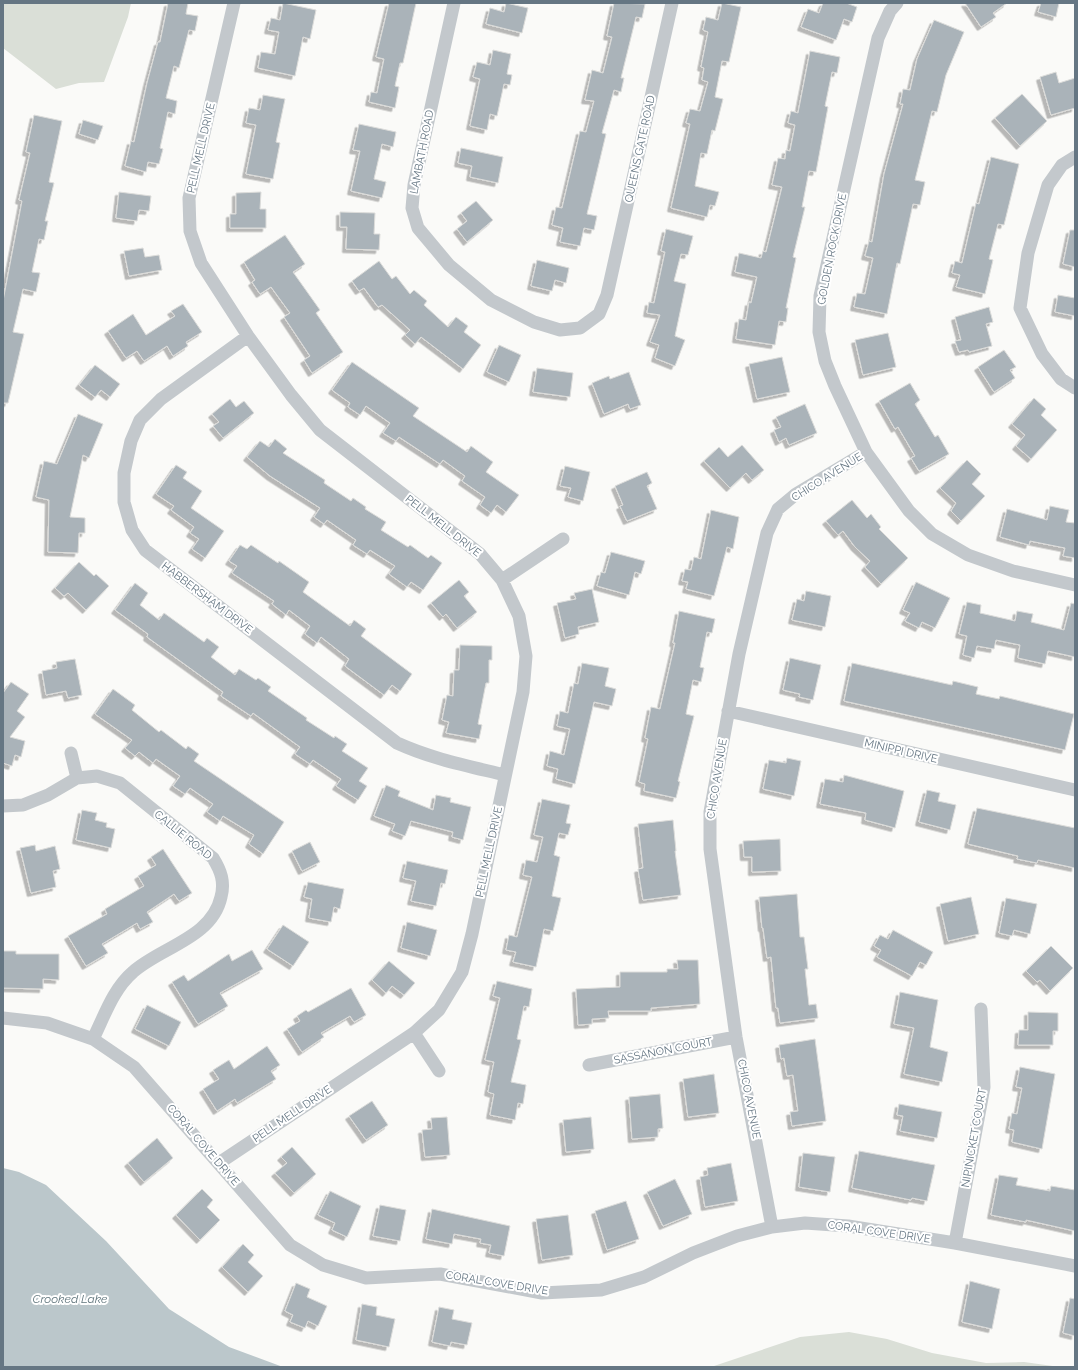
<svg xmlns="http://www.w3.org/2000/svg" width="1078" height="1370" font-family="Raleway,sans-serif">
  <style>
    .green { fill: #dadfd7 }
    .water { fill: #bbc7cb }
    .building { fill: #aab3b9; stroke: #dcdcda; filter: url(#shadow) }
    .lines { fill: none; stroke-linecap: round; stroke-linejoin: round }
    .street { stroke: #c3c8cc; stroke-width: 13 }
    .labels { text-anchor: middle; dominant-baseline: central; stroke-width: 4; stroke-linejoin: round; paint-order: stroke }
    .street-label { font-size: 11px; fill: #657683; stroke: #fff }
    .water-label { font-size: 12px; font-style: italic; fill: #60757c; stroke: #fff }
  </style>
  <defs>
    <filter id="shadow"><feDropShadow dx="-3.5" dy="3.5" stdDeviation="0" flood-color="#0004"/></filter>
  </defs>
  <rect width="100%" height="100%" fill="#fafaf8"/>
  <path class="green" d="M3 3H131L128 17 104 82 79 83 56 89 3 48Z
    M849 1332 887 1339 932 1353 986 1363 1024 1362 1060 1367H711L800 1337Z"/>
  <path class="water" d="M3 1168 19 1172 46 1185 106 1241 169 1309 229 1347 283 1367H3Z"/>
  <path class="building" d="M168 3H188L186 14 198 16 195 31 189 30 179 68 174 66 166 98 177 101 175 114 168 112 160 148 163 149 159 164 148 162 146 172 125 166 131 141 134 142 147 83 158 42H160Z
    M283 3 316 10 310 39 303 37 295 76 258 68 261 52 275 54 279 32 268 30 271 18 280 20Z
    M389 3H416L403 63H400L395 86 399 87 395 108 369 102 371 92 377 93 384 59 376 57Z
    M506 3 528 8 522 33 486 24 490 8 504 12Z
    M614 3 645 4 642 18 636 17 621 78H624L621 92 614 90 602 133 606 134 587 214 597 216 594 230 584 228 580 246 560 242 563 228 552 225 556 207 562 208 580 131 586 132 594 101 585 100 592 70 603 73 612 37 607 36Z
    M722 3 741 7 729 62 722 61 715 97 723 99 715 131 712 130 707 154 701 153 695 186 719 192 715 206 710 205 707 217 671 208 690 124 686 123 690 109 700 111 708 82 702 80 704 68 701 67 708 32 703 30 706 17 718 20Z
    M823 3H846L857 7 852 22 844 19 836 40 801 27 808 9 819 13Z
    M965 3H1007L993 13 996 17 981 27Z
    M1041 3H1059L1056 17 1038 12Z
    M934 20 964 32 946 75 937 112 932 111 915 180 925 182 920 205 913 204 900 264 897 263 887 314 854 307 857 293 865 294 873 258 865 256 869 241 872 242 884 174 903 104H900L903 89 910 90 917 59Z
    M493 50 511 54 507 74 512 75 510 85 504 84 497 116 490 114 487 130 470 126 480 79 473 77 477 62 490 65Z
    M810 51 840 57 837 73 832 72 825 106 828 107 816 172 809 171 802 207H805L793 257 796 258 786 308H788L786 322 779 321 775 345 736 339 739 319 746 320 749 302 751 303 757 277 735 272 739 253 761 258 763 251 766 252 782 187 772 185 778 158 785 159 786 150 790 151 795 125 788 123 791 111 798 113Z
    M1056 72 1059 83 1075 78V108L1051 115 1040 77Z
    M1022 94 1047 121 1020 146 995 118Z
    M263 95 285 99 276 142 280 143 273 179 246 174 256 125 246 123 249 108 260 110Z
    M34 115 62 121 49 182 54 183 45 221H48L44 240 39 239 32 272 40 273 36 292 23 289 13 332 24 334 8 403H3V301L22 201 19 200 30 153 26 152Z
    M83 120 103 126 98 140 79 134Z
    M359 124 396 132 393 147 382 144 374 179 386 182 382 198 351 191 360 151 353 150Z
    M461 148 503 157 498 183 470 177 472 166 458 163Z
    M991 157 1019 164 1004 225 998 224 989 259 993 260 985 294 956 287 960 275 952 273 955 261 962 263 976 203 979 204Z
    M119 192 151 196 149 211 139 210 137 221 116 218Z
    M261 192 260 209H266V228H230V214H236V193Z
    M476 201 493 220 467 242 457 229 467 221 461 213Z
    M340 212 375 213 374 234H380L379 250 346 249 347 227H340Z
    M666 229 693 236 688 255 681 254 674 281 686 284 675 336 685 340 675 366 655 358 659 345 650 342 660 315 647 313 649 302 654 303 665 252 661 251Z
    M1070 230H1075V267L1063 264Z
    M285 235 305 264 293 272 320 310 316 313 343 352 312 373 304 360 310 356 284 317 290 313 271 287 260 294 252 282 255 280 244 262Z
    M143 248 145 257 159 255 162 270 129 276 124 251Z
    M537 260 569 268 566 283 555 280 552 291 531 286Z
    M379 261 392 279 396 276 410 294 414 290 427 301 424 305 448 327 456 317 468 326 464 332 481 345 463 369 421 337 415 344 405 335 410 330 382 305 378 307 364 288 359 291 352 281Z
    M1058 295 1075 298V316L1055 312Z
    M183 304 202 332 186 342 188 346 173 356 167 346 144 361 137 351 126 358 108 331 133 314 146 335 175 316 171 311Z
    M989 307 993 322 986 324 992 346 969 352 968 350 959 352 955 341 961 340 955 317Z
    M888 333 896 367 863 375 855 340Z
    M499 345 521 355 509 382 487 372Z
    M1004 350 1016 367 1010 370 1015 378 994 392 978 367Z
    M782 357 790 392 757 399 749 364Z
    M352 362 419 408 413 416 467 452 471 446 493 462 486 472 519 495 506 512 497 505 491 513 480 505 485 497 462 481 465 476 443 460 440 464 399 437 396 441 383 433 390 423 366 406 360 415 348 407 350 403 332 390Z
    M95 365 120 384 110 397 101 390 95 397 79 385Z
    M537 368 573 373 570 397 533 392Z
    M629 372 641 405 630 409 628 404 604 414 592 383 609 376 610 379Z
    M910 383 920 400 915 404 935 437 938 435 949 454 919 471 911 458 915 456 898 427 895 429 879 401Z
    M1034 398 1046 409 1041 415 1057 430 1031 459 1016 446 1025 435 1012 424Z
    M230 399 236 407 244 401 254 413 223 438 213 426 219 422 212 414Z
    M805 404 817 433 789 445 786 438 779 442 774 430 781 427 776 417Z
    M78 414 103 424 89 458 83 455 70 517 85 518V533H79L78 553 48 552 49 500 36 497 44 461 57 464Z
    M275 439 287 449 283 453 325 480 324 483 351 501 353 498 366 507 365 509 386 522 381 530 408 547 410 545 428 558 431 555 442 563 423 590 411 582 407 587 389 574 395 566 370 550 367 554 353 545 356 540 327 520 324 524 314 517 320 508 270 476 247 457 260 441 269 447Z
    M742 445 764 470 752 480 746 473 730 488 704 461 719 447 728 457Z
    M967 460 981 474 972 484 985 496 961 521 951 511 956 503 940 488Z
    M176 465 187 472 183 478 202 491 191 508 224 531 205 558 192 549 199 539 190 533 194 527 171 510 174 506 156 494Z
    M565 466 590 472 583 501 568 497 571 488 560 486Z
    M647 472 652 483 647 486 657 509 627 521 620 506 623 505 615 486Z
    M852 500 867 518 871 514 881 527 879 529 908 558 881 584 865 567 870 561 855 547 843 531 838 535 826 521Z
    M1050 506 1069 510 1066 522 1075 523V558L1063 556 1065 548 1030 541 1029 545 1000 537 1007 509 1047 520Z
    M711 510 739 517 733 549 727 547 714 596 686 589 688 582 682 581 685 569 691 570 694 557 701 559Z
    M240 545 247 549 251 545 278 563 279 561 309 582 303 592 350 626 354 620 366 629 361 636 412 674 400 691 392 685 384 695 345 666 349 659 321 637 317 643 305 634 310 626 289 610 286 615 272 604 274 601 232 573 237 566 229 561Z
    M611 552 645 561 641 574 635 572 629 595 597 586 601 572 605 573Z
    M79 562 94 576 96 574 109 586 86 610 68 593 64 596 55 588Z
    M459 580 469 592 464 596 477 612 457 628 446 614 443 617 431 603Z
    M916 582 950 598 935 628 922 622 919 628 905 621 910 613 903 610Z
    M135 583 148 593 140 605 159 620 164 613 204 642 207 638 219 647 211 657 235 675 239 669 256 680 258 678 271 687 268 691 307 718 306 720 334 738 335 736 347 744 342 751 368 768 359 781 367 786 358 800 336 786 341 779 313 760 310 764 295 754 300 747 253 713 251 716 221 696 223 692 147 637 148 634 115 610Z
    M592 589 599 622 578 627 579 634 565 638 557 603 576 599 574 593Z
    M806 591 831 596 825 627 792 620 797 599 804 601Z
    M967 602 981 605 980 613 1015 621 1017 611 1033 614 1031 622 1064 630 1071 603 1075 604V657L1048 651 1045 664 1018 658 1020 645 996 640 994 649 977 646 974 658 963 655 967 636 959 634Z
    M679 611 715 619 712 633 707 632 700 667 704 668 701 682 693 680 686 714 694 716 678 781 680 782 676 798 644 791 645 784 639 782 648 739 645 738 651 707 660 709 675 643H673Z
    M460 645 492 646V660H489V683H486L478 724 482 725 479 739 446 733 449 722 442 720 447 695 453 696 454 670H459Z
    M790 658 821 665 813 700 799 697 800 694 783 690Z
    M75 659 82 695 68 698 66 691 46 695 42 671 57 668 56 662Z
    M582 663 609 668 605 686 616 689 612 706 594 702 575 784 556 779 558 769 547 766 550 751 564 755 570 729 557 726 560 711 568 713 574 683 578 684Z
    M852 663 952 685 953 681 978 687 976 694 999 699 1000 696 1074 714 1065 750 844 701Z
    M11 682 29 694 17 711 25 717 10 737 25 741 21 757 15 755 12 766 3 763V693Z
    M113 689 135 705 132 710 159 732 161 730 186 749 188 746 199 754 194 761 284 822 263 854 249 844 254 835 223 816 220 821 207 812 213 804 190 788 185 794 173 786 180 776 156 759 153 763 139 752 135 756 125 748 132 740 95 714Z
    M787 758 801 761 794 796 763 789 769 760 786 763Z
    M844 775 904 791 895 828 865 820 866 813 820 804 825 779 843 782Z
    M386 785 400 791 398 796 433 810 436 795 451 798 450 802 471 807 463 840 452 837 453 832 411 821 405 836 392 831 395 824 374 816Z
    M927 790 940 793 938 801 956 805 950 830 919 822Z
    M542 799 570 805 566 823 571 824 568 835 559 833 554 855 560 857 552 896 561 898 553 931 544 929 536 967 513 962 516 952 506 950 509 935 517 937 532 877 523 875 526 860 537 862 543 837 534 835Z
    M977 808 1075 828V868L1038 860 1037 863 1017 859 1018 856 968 844Z
    M82 810 97 813 95 820 107 823 106 827 115 829 111 848 76 840Z
    M673 820 676 851H675L681 895 643 900 638 869 643 868 638 824Z
    M780 839 781 871 752 872V857H744L743 841Z
    M310 842 320 862 302 871 292 851Z
    M35 845 36 851 55 846 60 869 53 871 56 887 31 893 20 848Z
    M163 849 192 893 179 901 174 894 147 912 153 922 140 929 137 923 102 944 108 953 86 966 68 936 107 914 105 909 144 886 138 876 156 865 151 857Z
    M407 861 448 870 445 884 441 883 436 906 411 901 416 881 403 878Z
    M308 882 344 889 340 909 334 907 331 922 309 918 312 899 304 897Z
    M797 894 800 937H804L808 969H805L809 1005 816 1004 818 1018 780 1023 778 1008H776L771 957 767 958 763 928H762L759 897Z
    M971 897 979 934 948 941 940 904Z
    M1006 898 1037 904 1030 934 1014 930 1012 936 999 933Z
    M407 922 437 930 430 956 401 948Z
    M283 925 309 942 293 966 267 949Z
    M893 930 933 952 926 965 920 962 912 976 877 957 881 950 874 946 880 935 888 939Z
    M1051 946 1073 968 1050 991 1040 980 1037 982 1026 971Z
    M252 950 263 969 220 993 228 1006 198 1024 172 982 184 975 188 981 229 954 232 961Z
    M3 951H16V954H59V980L43 979V989L3 988Z
    M677 960H698L700 1004 651 1008V1011H608L609 1018 592 1019V1024L578 1025 576 989 620 987V972H667V969H678Z
    M389 961 415 983 404 995 392 986 386 993 372 980Z
    M497 981 532 989 529 1007 524 1006 517 1039 521 1040 511 1082 526 1085 523 1104 518 1103 515 1120 490 1115 494 1094 488 1092 494 1062 485 1060 500 998 493 996Z
    M351 988 366 1015 354 1022 350 1016 321 1033 324 1037 302 1052 287 1029 300 1021 297 1016 306 1010 308 1012Z
    M900 992 938 1000 930 1047 948 1052 942 1082 904 1074 914 1028 894 1024Z
    M147 1005 181 1022 169 1046 135 1029Z
    M1028 1012 1058 1013V1031H1053V1045H1018L1019 1030H1028Z
    M815 1039 826 1121 792 1126 790 1112 798 1111 793 1075 787 1076 784 1058 781 1059 779 1045Z
    M267 1046 280 1065 271 1071 276 1079 237 1103 235 1099 217 1111 203 1089 219 1079 213 1070 229 1060 234 1069Z
    M1020 1067 1055 1074 1042 1149 1012 1142 1014 1130 1009 1129 1012 1113 1017 1114 1022 1088 1016 1087Z
    M714 1074 719 1113 688 1117 683 1079Z
    M660 1094 663 1128 658 1129V1137L632 1139 629 1097Z
    M372 1101 388 1125 366 1140 349 1116Z
    M899 1104 942 1112 937 1138 900 1131 903 1116 897 1115Z
    M447 1117 450 1155 425 1157 422 1130 432 1129 431 1118Z
    M591 1117 594 1149 566 1152 563 1120Z
    M157 1138 173 1158 144 1182 128 1163Z
    M292 1147 316 1174 294 1193 275 1173 287 1163 281 1157Z
    M859 1151 935 1165 927 1201 912 1198 911 1200 852 1188Z
    M803 1153 835 1157 830 1192 799 1187Z
    M731 1163 738 1201 705 1207 700 1177 708 1175 707 1168Z
    M999 1175 1018 1178 1016 1185 1050 1191 1051 1186 1075 1190V1231L1026 1220V1222L991 1215Z
    M675 1179 692 1214 663 1226 647 1192Z
    M202 1189 213 1200 207 1207 220 1220 200 1240 176 1215Z
    M330 1191 361 1206 347 1237 332 1230 335 1223 318 1215Z
    M626 1201 639 1239 607 1250 595 1211Z
    M380 1205 406 1210 400 1241 373 1236Z
    M432 1209 510 1226 504 1256 489 1253 491 1245 480 1243 481 1239 454 1234 452 1244 426 1239Z
    M568 1215 573 1255 542 1260 536 1219Z
    M243 1244 254 1255 248 1262 263 1276 248 1292 222 1267Z
    M970 1281 1000 1289 992 1329 962 1322Z
    M296 1283 310 1289 307 1297 327 1306 318 1326 308 1321 305 1328 290 1322 293 1315 285 1311Z
    M1070 1298 1075 1299V1336L1063 1333Z
    M362 1304 377 1307 376 1315 395 1319 389 1347 356 1340Z
    M439 1307 454 1310 452 1319 472 1323 467 1345 451 1342 450 1346 432 1342Z"/>
  <g class="lines">
    <path class="street" d="M454 3 414 185 412 208 418 228 449 265 491 300 534 322 560 330 580 328 599 314 607 295 672 3
      M897 3 890 11 878 38 820 296 819 332 825 361 835 386 866 452 909 511 932 534 968 555 1013 571 1075 585
      M1075 157 1062 165 1048 185 1028 253 1020 308 1042 354 1061 379 1075 388
      M248 336 161 399 140 420 131 441 124 473V502L132 530 145 550 397 743C432 759 468 766 505 775
      M502 580 563 539
      M728 711 1075 790
      M71 753 77 778
      M3 806 23 805 48 795 77 778 97 776 120 783 213 858C221 871 225 882 221 897 212 938 161 947 133 972 113 989 104 1017 93 1039
      M3 1018 47 1023 93 1039 134 1067 290 1245 323 1265 366 1278 440 1274 542 1293 601 1290 644 1277 693 1253 737 1236 772 1227 805 1223 848 1226 955 1243 1075 1266
      M414 1033 439 1071
      M589 1065 736 1037
      M219 1163 414 1033 439 1010 462 972 472 934 523 692 526 656 519 616 502 580 480 554 320 430 291 395 248 336 201 263 190 231 189 198 234 3
      M772 1227 736 1037 710 849V812L739 654 767 533 778 509 796 494 866 452
      M955 1243 984 1087 981 1009"/>
  </g>
  <g class="labels">
    <g class="street-label">
      <text transform="translate(201 148) rotate(-77)">PELL MELL DRIVE</text>
      <text transform="translate(640 149) rotate(-78)">QUEENS GATE ROAD</text>
      <text transform="translate(422 152) rotate(-79)">LAMBATH ROAD</text>
      <text transform="translate(832 249) rotate(-79)">GOLDEN ROCK DRIVE</text>
      <text transform="translate(827 477) rotate(-32)">CHICO AVENUE</text>
      <text transform="translate(443 526) rotate(38)">PELL MELL DRIVE</text>
      <text transform="translate(207 598) rotate(37)">HABBERSHAM DRIVE</text>
      <text transform="translate(901 751) rotate(13)">MINIPPI DRIVE</text>
      <text transform="translate(717 779) rotate(-81)">CHICO AVENUE</text>
      <text transform="translate(183 835) rotate(39)">CALLIE ROAD</text>
      <text transform="translate(489 852) rotate(-78)">PELL MELL DRIVE</text>
      <text transform="translate(663 1051) rotate(-11)">SASSANON COURT</text>
      <text transform="translate(749 1099) rotate(79)">CHICO AVENUE</text>
      <text transform="translate(292 1114) rotate(-34)">PELL MELL DRIVE</text>
      <text transform="translate(974 1138) rotate(-80)">NIPINICKET COURT</text>
      <text transform="translate(203 1145) rotate(49)">CORAL COVE DRIVE</text>
      <text transform="translate(879 1232) rotate(8)">CORAL COVE DRIVE</text>
      <text transform="translate(497 1283) rotate(9)">CORAL COVE DRIVE</text>
    </g>
    <g class="water-label">
      <text x="70" y="1299">Crooked Lake</text>
    </g>
  </g>
  <rect width="1078" height="1370" fill="none" stroke="#657683" stroke-width="8"/>
</svg>
